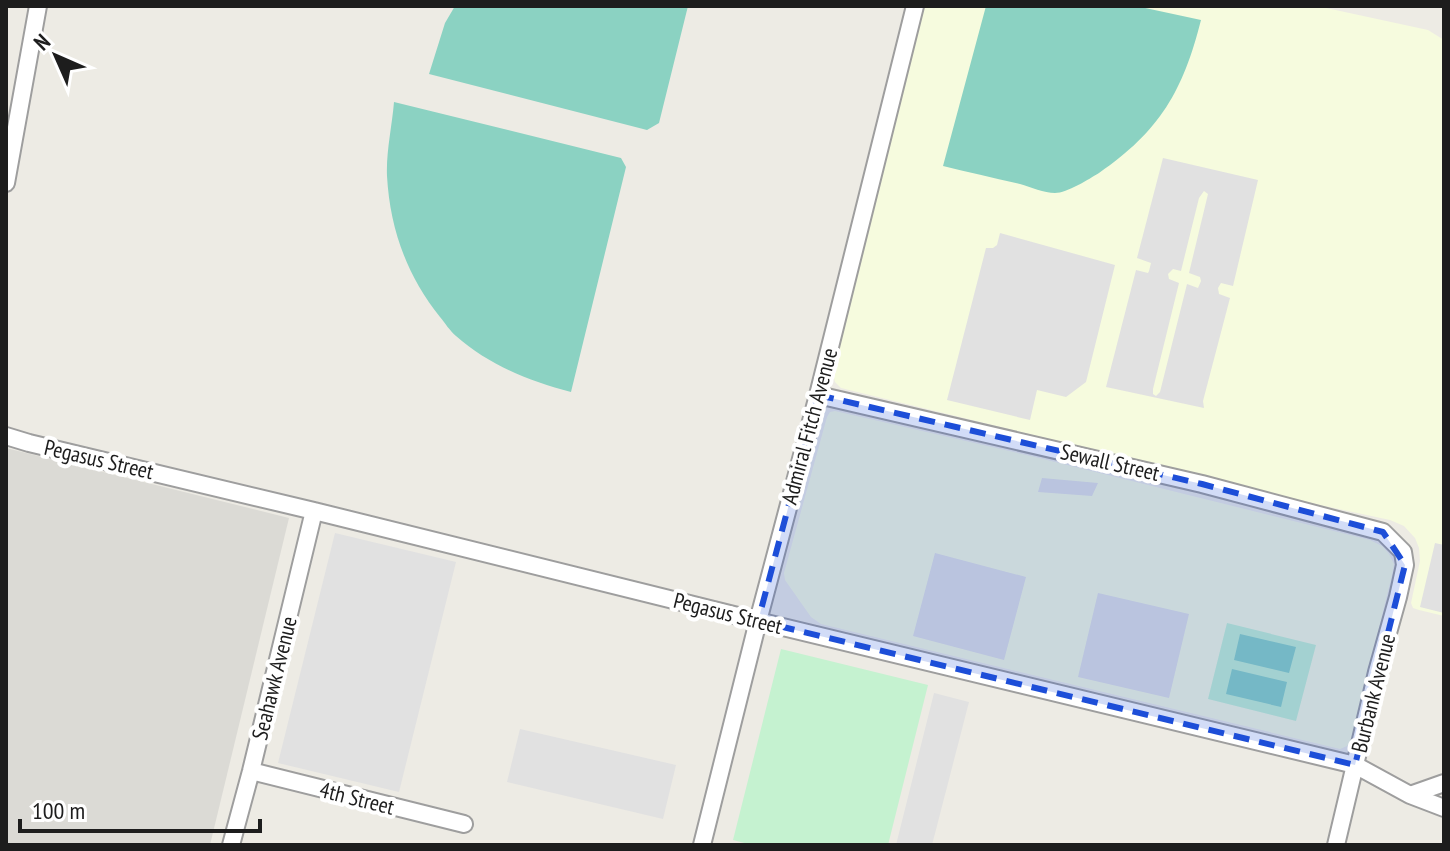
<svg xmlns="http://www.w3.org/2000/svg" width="1450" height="851" font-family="'PT Sans Narrow',sans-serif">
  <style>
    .education { fill: #f6fbde }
    .airport { fill: #dbdad5 }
    .park { fill: #c5f2d0 }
    .pitch { fill: #8bd2c2 }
    .parking { fill: #e1e1e1; fill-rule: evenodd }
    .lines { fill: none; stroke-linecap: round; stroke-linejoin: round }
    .street-casing { stroke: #9e9e9e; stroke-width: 20 }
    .street { stroke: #fff; stroke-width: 16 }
    .marked { fill: #1d4ed8; fill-opacity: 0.2; stroke: #1d4ed8; stroke-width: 6; stroke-dasharray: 16 10; stroke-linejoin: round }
    .labels { text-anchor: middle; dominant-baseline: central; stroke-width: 8; stroke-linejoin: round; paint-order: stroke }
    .street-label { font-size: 22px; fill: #1d1d1d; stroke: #fff }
  </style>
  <rect width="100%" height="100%" fill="#edebe4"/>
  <path class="education" d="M923 6H1317L1428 30 1444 40V616L1419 610 1413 608 1411 603 1420 561 1419 548 1415 538 1404 526 1390 520 1320 505 841 388 835 382 833 374Z
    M835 411 1035 457 1370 540 1382 546 1389 554 1394 564 1392 575 1351 741 1347 746 1340 749 821 624 811 617 785 580 784 573 827 417 830 412Z"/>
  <path class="airport" d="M6 448 289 518 210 845H6Z"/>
  <path class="park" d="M1227 623 1316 645 1296 721 1208 699Z
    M781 649 928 685 888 845H752L733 840Z"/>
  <path class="pitch" d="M455 6H688L659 123 647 130 429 74 445 23Z
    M986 6H1136L1201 20C1183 91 1160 131 1099 173 1089 179 1067 193 1055 193 1044 193 1031 187 1020 184 994 178 968 172 943 166Z
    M394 102 621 158 626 167 571 392C529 381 489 365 456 336 450 331 445 323 440 317 407 276 390 229 387 176 386 152 392 126 394 102Z
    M1240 634 1296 647 1289 673 1234 660Z
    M1232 669 1287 682 1281 707 1226 694Z"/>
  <path class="parking" d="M1163 158 1258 180 1233 286 1221 283 1218 288 1219 294 1230 298 1203 401 1204 408 1106 387 1136 270 1148 273 1149 271 1151 263 1137 258ZM1204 191 1208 194 1189 273 1200 277 1201 281 1198 288 1187 284 1160 392 1156 396 1153 394V389L1179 283 1169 279 1168 274 1173 269 1181 271 1199 198Z
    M1000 233 1115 265 1086 382 1066 397 1037 390 1030 420 947 400 986 248H993L997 245Z
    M1042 478 1098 483 1092 496 1038 492Z
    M335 533 456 562 399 792 278 763Z
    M1435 543 1444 545V613L1420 607Z
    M935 553 1026 577 1004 660 913 636Z
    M1098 593 1189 614 1169 698 1078 677Z
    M934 693 969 702 932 845H896Z
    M520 729 676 765 663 819 507 782Z"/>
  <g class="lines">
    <g class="street-casing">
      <path id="street" d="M6 183 38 6
        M818 395 1202 484 1383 532 1403 552 1405 565 1398 597 1377 672 1336 845
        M6 436 29 443 314 511 758 621 1355 765 1410 795 1444 808
        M251 771 464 824
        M1410 795 1444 783
        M231 845 251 771 314 511
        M702 845 758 621 818 395 915 6"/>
    </g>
    <use href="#street" class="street"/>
  </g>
  <path class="marked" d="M818 395 1202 484 1383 532 1405 565 1355 765 758 621Z"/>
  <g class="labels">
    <g class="street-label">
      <text transform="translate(809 426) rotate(-75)">Admiral Fitch Avenue</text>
      <text transform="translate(99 459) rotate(13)">Pegasus Street</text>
      <text transform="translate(1110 462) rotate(13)">Sewall Street</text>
      <text transform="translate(728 613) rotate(14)">Pegasus Street</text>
      <text transform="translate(274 678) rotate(-76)">Seahawk Avenue</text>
      <text transform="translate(1373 693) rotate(-76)">Burbank Avenue</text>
      <text transform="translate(357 798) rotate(14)">4th Street</text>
    </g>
  </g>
  <rect width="1450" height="851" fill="none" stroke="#1d1d1d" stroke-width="16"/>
  <g transform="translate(56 56) rotate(315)" stroke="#ffffff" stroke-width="6" paint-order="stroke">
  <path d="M0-6L14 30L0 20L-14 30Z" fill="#1d1d1d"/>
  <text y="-12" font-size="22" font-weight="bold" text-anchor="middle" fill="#1d1d1d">N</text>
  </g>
  <path d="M20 819v12h240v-12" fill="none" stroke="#1d1d1d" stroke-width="4"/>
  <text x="32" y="819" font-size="24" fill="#1d1d1d" stroke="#ffffff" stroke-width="6" paint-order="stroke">100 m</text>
</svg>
